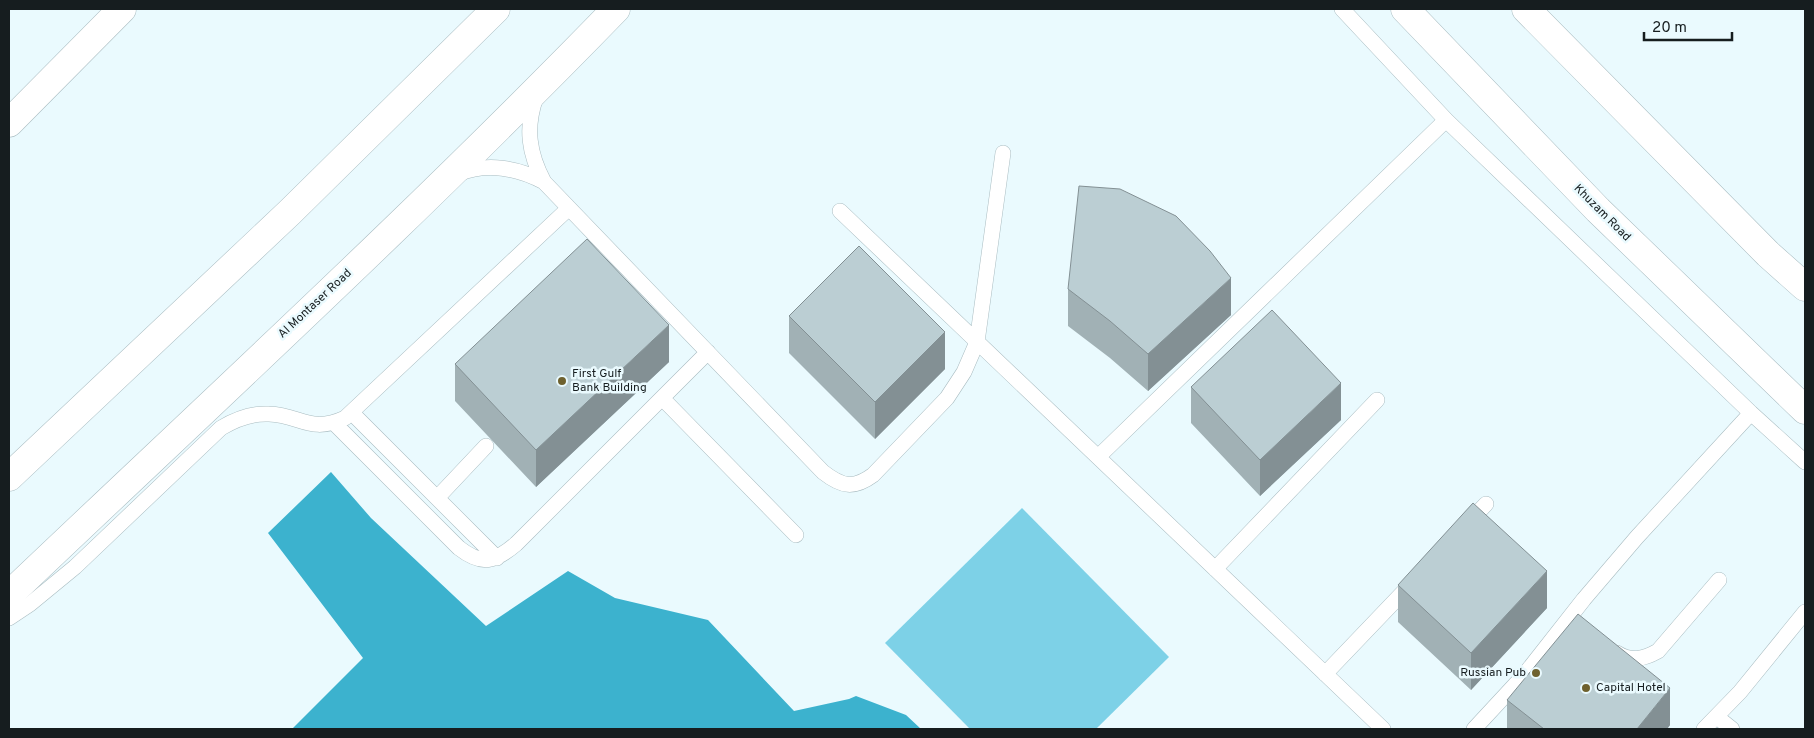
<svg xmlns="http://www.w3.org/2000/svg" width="1814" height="738" font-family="Overpass,sans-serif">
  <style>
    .green { fill: #7dd1e7 }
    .water { fill: #3cb2ce }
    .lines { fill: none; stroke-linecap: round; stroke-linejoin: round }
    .lane-casing { stroke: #a9bcc1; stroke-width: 16 }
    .street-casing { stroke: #a9bcc1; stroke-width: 29 }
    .primary-casing { stroke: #a9bcc1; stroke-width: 29 }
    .lane { stroke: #fff; stroke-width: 15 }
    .street { stroke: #fff; stroke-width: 28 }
    .primary { stroke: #fff; stroke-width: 28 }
    .wall { fill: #a1b1b5 }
    .shaded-wall { fill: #839094 }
    .building { fill: #bbced3; stroke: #839094 }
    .poi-dot { fill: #6e612e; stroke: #eafafe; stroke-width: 2 }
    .labels { text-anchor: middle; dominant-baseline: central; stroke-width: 5; stroke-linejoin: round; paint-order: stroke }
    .street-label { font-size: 12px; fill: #161d1f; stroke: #eafafe }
    .poi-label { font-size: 12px; fill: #161d1f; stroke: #eafafe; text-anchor: start }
  </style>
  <rect width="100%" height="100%" fill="#eafafe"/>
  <path class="green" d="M1022 508 1169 657 1096 729H970L885 643Z"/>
  <path class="water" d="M331 472 371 518 486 626 568 571 615 598 708 620 794 711 849 699 856 696 906 715 921 729H292L363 658 268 533Z"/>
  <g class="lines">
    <g class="lane-casing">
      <path id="lane" d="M1342 9 1446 120 1751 413 1805 462
        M536 97C525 128 529 154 544 182L823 472C842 487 854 489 873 475L947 398 964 372 977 342 1003 153
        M458 174C487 162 518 168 544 182
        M840 211 1383 729
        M662 398 796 535
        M352 413 497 558
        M334 423 459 548C482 566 495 562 516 544L708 352
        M1098 457 1446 120
        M437 498 486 446
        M1467 524 1486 504
        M1215 569 1377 400
        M9 618 30 604 75 567 221 428C236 419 251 413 269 414 301 415 310 434 345 418L569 208
        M1617 653C1631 662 1644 659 1658 651L1719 580
        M1325 674 1412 583
        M1717 717 1732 729
        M1474 729 1525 674 1584 599 1637 537 1751 413
        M1704 729 1740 692 1805 612"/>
    </g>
    <g class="street-casing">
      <path id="street" d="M9 123 122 9"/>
    </g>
    <g class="primary-casing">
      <path id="primary" d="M1405 9 1598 210 1805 410
        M1526 9 1768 254 1805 287
        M9 477 290 212 496 9
        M9 595C213 401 420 211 616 9"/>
    </g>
    <use href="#lane" class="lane"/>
    <use href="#street" class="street"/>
    <use href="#primary" class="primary"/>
  </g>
  <path class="wall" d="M1068 289 1231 315 1148 391 1110 358 1068 326Z
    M789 316 945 369 875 439 789 353Z
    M669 362 536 487 455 401V364Z
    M1191 387 1341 420 1260 496 1191 423Z
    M1398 585 1547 608 1471 690 1398 622Z
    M1507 700 1670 725 1667 729H1507Z"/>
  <path class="shaded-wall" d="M1231 278V315L1148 391V354Z
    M669 325V362L536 487V450Z
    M945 332V369L875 439V402Z
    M1341 383V420L1260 496V460Z
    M1547 571V608L1471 690V653Z
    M1670 688V725L1667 729H1637Z"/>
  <path class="building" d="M1079 186 1120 189 1176 216 1210 251 1231 278 1148 354 1110 321 1068 289Z
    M587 239 669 325 536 450 455 364Z
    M859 246 945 332 875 402 789 316Z
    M1272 310 1341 383 1260 460 1191 387Z
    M1473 503 1547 571 1471 653 1398 585Z
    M1578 614 1670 688 1637 729H1544L1507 700Z"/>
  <g class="poi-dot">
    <circle cx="562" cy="381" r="5"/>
    <circle cx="1536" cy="673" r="5"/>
    <circle cx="1586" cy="688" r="5"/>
  </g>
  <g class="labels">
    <g class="street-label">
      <text transform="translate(1602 213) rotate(45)">Khuzam Road</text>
      <text transform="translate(315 304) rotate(-43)">Al Montaser Road</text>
    </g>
    <g class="poi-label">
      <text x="572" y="374">First Gulf<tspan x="572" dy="14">Bank Building</tspan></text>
      <text x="1526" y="673" text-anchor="end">Russian Pub</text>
      <text x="1596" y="688">Capital Hotel</text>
    </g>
  </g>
  <rect width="1814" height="738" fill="none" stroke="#161d1f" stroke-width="20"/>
  <path d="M1644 32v8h88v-8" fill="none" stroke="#161d1f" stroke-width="2.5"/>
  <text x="1652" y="32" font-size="15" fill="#161d1f" stroke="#eafafe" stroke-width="4" paint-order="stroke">20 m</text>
</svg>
